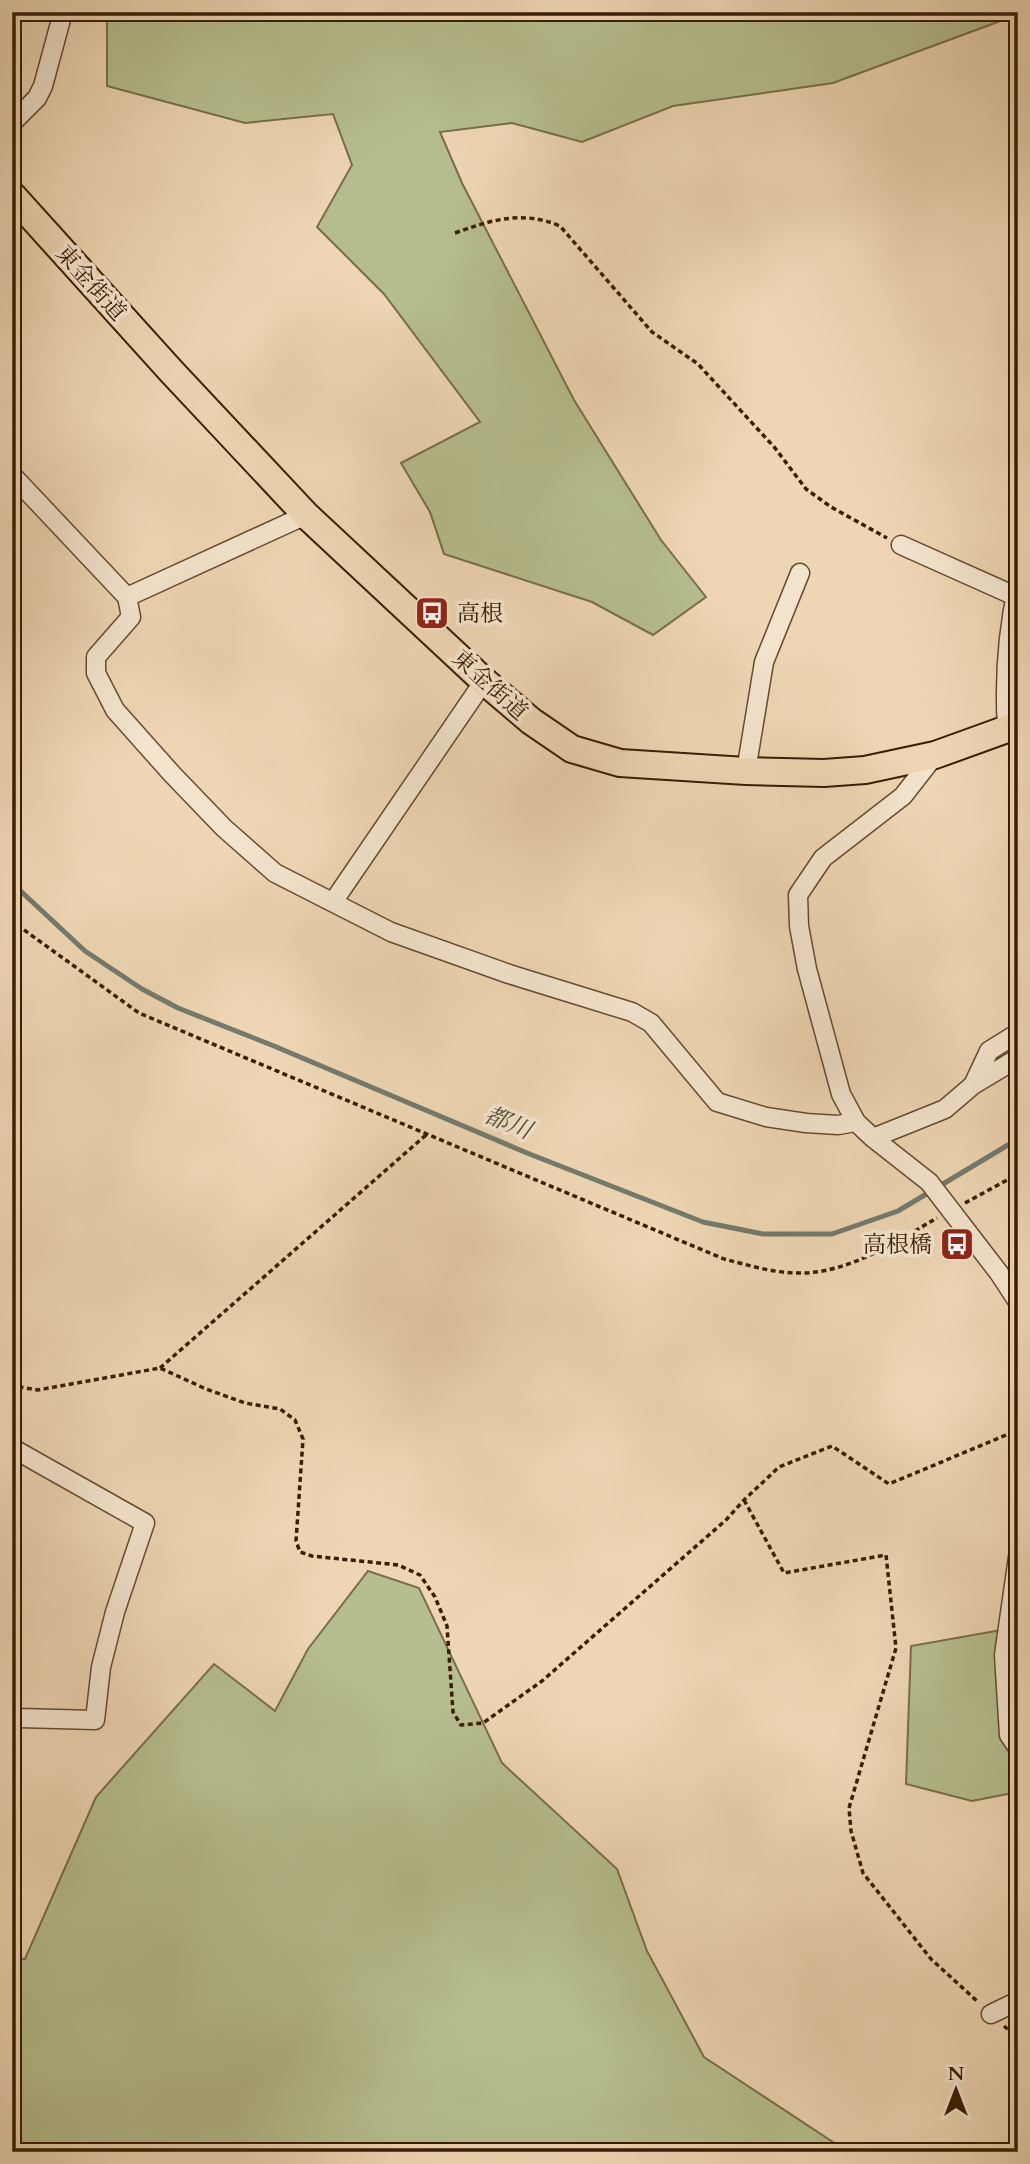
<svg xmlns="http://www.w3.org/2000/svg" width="1030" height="2164" font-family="Cardo,'Noto Serif JP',serif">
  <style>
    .green { fill: #b6be8f; stroke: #786e4a; stroke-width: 2 }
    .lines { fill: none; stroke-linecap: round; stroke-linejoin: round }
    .stream { stroke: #747a6d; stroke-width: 5 }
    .minor-casing { stroke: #664b30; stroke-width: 21 }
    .highway-casing { stroke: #391d04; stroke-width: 30 }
    .path { stroke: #391d04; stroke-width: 3.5; stroke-dasharray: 5 3.5; stroke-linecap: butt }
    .minor { stroke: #f4e4ce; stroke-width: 18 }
    .highway { stroke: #eed6b4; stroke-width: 26 }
    .labels { text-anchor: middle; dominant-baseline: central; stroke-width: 7; stroke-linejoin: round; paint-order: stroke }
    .street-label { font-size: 23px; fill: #391d04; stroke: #f4e4ce }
    .poi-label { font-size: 23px; fill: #391d04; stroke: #f4e4ce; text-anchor: start }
    .water-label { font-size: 24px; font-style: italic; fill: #564c39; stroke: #f4e4ce }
  </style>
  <rect width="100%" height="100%" fill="#eed6b4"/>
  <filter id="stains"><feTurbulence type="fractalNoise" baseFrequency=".00286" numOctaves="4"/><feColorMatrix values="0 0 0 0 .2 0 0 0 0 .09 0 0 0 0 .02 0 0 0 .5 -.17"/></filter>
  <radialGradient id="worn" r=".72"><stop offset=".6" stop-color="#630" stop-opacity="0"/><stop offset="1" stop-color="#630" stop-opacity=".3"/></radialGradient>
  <path class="green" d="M107 12H1017L1011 17 833 83 673 106 582 142 512 123 440 132 462 183 574 400 661 540 706 597 653 635 592 602 444 554 430 512 401 463 480 422 384 294 317 227 352 165 333 114 245 123 107 86Z
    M368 1571 419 1588 502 1763 617 1869 647 1951 704 2057 848 2152H12V1958L25 1959 96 1797 214 1664 275 1711 308 1649Z
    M1018 1627V1792L972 1801 906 1784 911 1646Z"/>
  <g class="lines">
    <path class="stream" d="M12 883 85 951 142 989 178 1008 274 1046 527 1153 703 1222 763 1234H832L898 1211 1018 1139"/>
    <g class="minor-casing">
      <path id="minor" d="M12 123 37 98 43 86 63 12
        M12 475 127 597 131 617 96 657V673L115 710 172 774 224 828 275 873 391 932 509 974 632 1012 651 1023 717 1102 766 1117 806 1123 838 1125 856 1122
        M901 545 1015 596
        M127 597 306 515
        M1007 729C1004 680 1007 633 1018 585
        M935 755 903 796 823 858 798 895 799 926 807 969 841 1094 856 1122 873 1138 929 1182 999 1273 1018 1302
        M746 771 764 662 800 573
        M333 902 484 681
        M973 1085 989 1051 1018 1033
        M873 1138 945 1109 973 1085 1018 1058
        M12 1448 145 1523 115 1612 101 1667 95 1720 19 1718 12 1715
        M1018 1557 1004 1655 1009 1735 1018 1748
        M991 2014 1018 2001"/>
    </g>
    <g class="highway-casing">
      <path id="highway" d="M12 195 171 371 306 515 484 681 531 721 572 749 620 763 746 771 824 773 865 770 935 755 1018 725"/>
    </g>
    <path class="path" d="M455 233C491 220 523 210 560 226L652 332 698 364 775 448 806 489 831 507 887 538
      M12 918 20 927 139 1013 724 1259C748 1265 773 1273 798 1273 848 1274 895 1242 937 1218
      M965 1203 1018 1174
      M160 1368 426 1135
      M12 1381 20 1387 38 1390 160 1368 206 1389 245 1403 280 1409 295 1420 303 1439 296 1541 300 1552 312 1556 398 1565 420 1575 435 1597 447 1626 453 1712 461 1725 483 1723 542 1681 726 1520 744 1500 779 1467 832 1446 889 1484 1018 1430
      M744 1500 784 1573 886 1555 896 1648 849 1808 851 1831 863 1873 931 1959 978 2002
      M1004 2026 1018 2038"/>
    <use href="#minor" class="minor"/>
    <use href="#highway" class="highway"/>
  </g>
  <defs>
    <g id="bus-square" transform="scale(1.75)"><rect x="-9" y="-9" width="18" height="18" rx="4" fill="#8f2418" stroke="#f4e4ce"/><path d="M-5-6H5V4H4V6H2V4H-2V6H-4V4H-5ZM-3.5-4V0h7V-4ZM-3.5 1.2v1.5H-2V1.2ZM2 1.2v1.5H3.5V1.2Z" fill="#fff"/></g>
  </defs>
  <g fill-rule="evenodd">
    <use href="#bus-square" x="432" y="613"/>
    <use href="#bus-square" x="957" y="1244"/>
  </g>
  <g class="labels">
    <g class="street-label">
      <text transform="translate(91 283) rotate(48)">東金街道</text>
      <text transform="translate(490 685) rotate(42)">東金街道</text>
    </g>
    <g class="poi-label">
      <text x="457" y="613">高根</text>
      <text x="932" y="1244" text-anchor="end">高根橋</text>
    </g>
    <g class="water-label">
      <text transform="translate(508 1123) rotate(22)">都川</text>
    </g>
  </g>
  <rect width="1030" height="2164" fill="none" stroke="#eed6b4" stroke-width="42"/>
  <rect x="14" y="14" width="1002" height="2136" fill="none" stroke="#391d04" stroke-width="3.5"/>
  <rect x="21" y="21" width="988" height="2122" fill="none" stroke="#391d04" stroke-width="2"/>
  <g transform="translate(956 2090)" stroke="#f4e4ce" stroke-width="5" paint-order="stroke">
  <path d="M0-5L12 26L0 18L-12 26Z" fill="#391d04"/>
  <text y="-10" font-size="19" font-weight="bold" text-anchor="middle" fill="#391d04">N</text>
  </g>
  <rect width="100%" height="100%" filter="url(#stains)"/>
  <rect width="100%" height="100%" fill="url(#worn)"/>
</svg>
